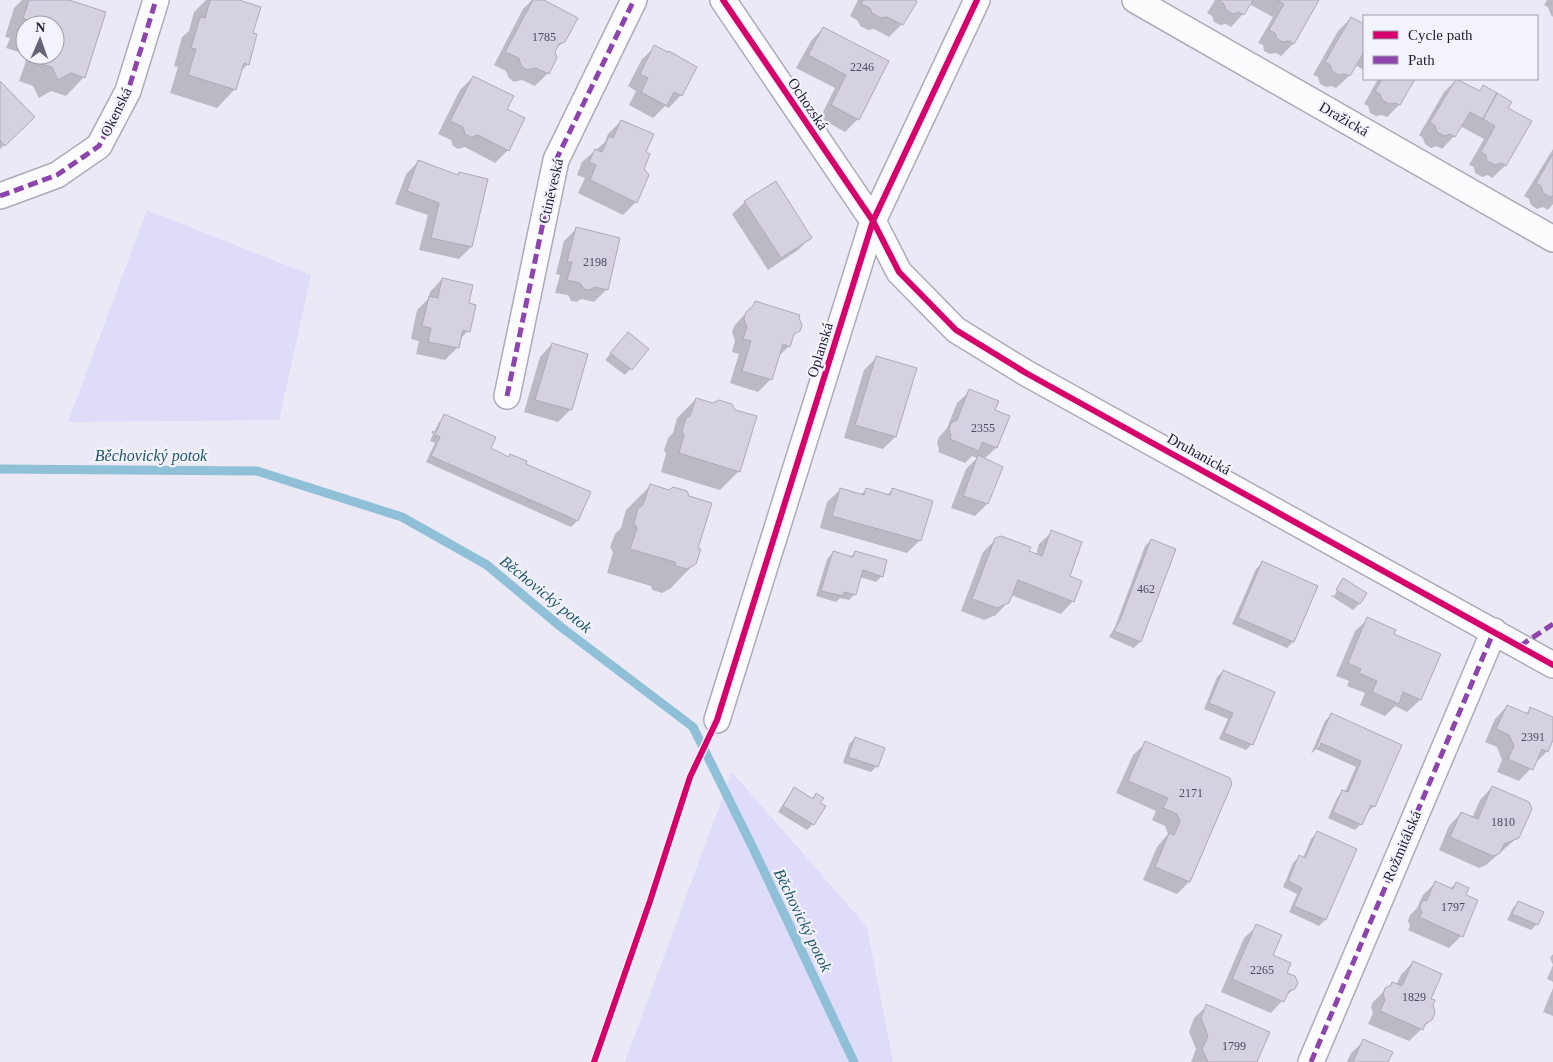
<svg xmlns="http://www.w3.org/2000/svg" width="1553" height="1062" font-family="'Times New Roman',serif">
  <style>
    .green { fill: #dedcf9 }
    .shadow { fill: #0003 }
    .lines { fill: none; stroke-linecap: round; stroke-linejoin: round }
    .stream { stroke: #90c0d8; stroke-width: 9 }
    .building { fill: #d6d1e0; stroke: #aea9b6 }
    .street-casing { stroke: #adabba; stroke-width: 28 }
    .street { stroke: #fcfcfe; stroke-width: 25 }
    .quiet { stroke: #8e44ad; stroke-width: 5; stroke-dasharray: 10 5; stroke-linecap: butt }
    .cycleway-casing { stroke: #f3f3fe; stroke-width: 9 }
    .cycleway { stroke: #d6006c; stroke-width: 6 }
    .labels { text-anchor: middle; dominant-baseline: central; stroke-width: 4.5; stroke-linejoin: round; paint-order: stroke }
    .number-label { font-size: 12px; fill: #4d4a5d }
    .street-label { font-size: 15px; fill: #1f1d31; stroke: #f3f3fe }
    .water-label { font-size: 16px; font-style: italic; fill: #20576d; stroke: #f3f3fe }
  </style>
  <rect width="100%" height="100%" fill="#eae9f5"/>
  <path class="green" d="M147 210 311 275 279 420 68 422Z
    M732 772 867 927 893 1062H625Z"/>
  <path class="shadow" d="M22 0H65L84 77 66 96 51 91 39 98 33 86 19 81 28 55H27H55V25H25V54L6 48 10 38 5 37 14 8Z
    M206 0H235L252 34 248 64 241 71 235 89 217 108 170 93 178 67 174 66 182 37 189 31 194 12Z
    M532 0H542L564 41 554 51 548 73 535 86 522 80 514 82 509 78 506 71 494 65 523 9Z
    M858 0H916L902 24 889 37 874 29 868 30 860 26 858 21 850 16Z
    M1215 0H1318L1294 43 1281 56 1276 53 1270 54 1264 51 1263 45 1258 43 1273 17 1249 4 1243 14 1231 27 1226 24 1220 25 1214 22 1212 16 1207 13Z
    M1547 0H1553V17L1551 15 1548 7 1544 5Z
    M1351 18 1364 26V70L1355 65 1349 76 1336 88 1332 86 1326 87 1320 84 1318 77 1313 75 1338 31Z
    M823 28 887 62 858 119 845 132 820 118 835 88 796 68 811 41Z
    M655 47 681 95 669 108 665 106 653 118 629 105 636 91 628 86 642 59Z
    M473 77 505 110 508 150 495 163 465 147 458 149 453 146 451 140 438 134 460 90Z
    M1378 79H1414L1399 105 1387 117 1382 115 1376 116 1370 113 1368 106 1364 104Z
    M1457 79 1478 92 1483 87 1507 108 1530 121 1505 166 1492 178 1488 175 1482 177 1475 173 1474 167 1469 165 1484 139 1460 126 1454 136 1442 149 1437 146 1431 148 1425 144 1423 138 1419 135 1444 92Z
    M0 82 33 117 0 149Z
    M621 121 645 153 636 202 623 215 578 193 585 178 577 175 582 162 605 142 608 134Z
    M1553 149V204L1548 210 1543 207 1537 209 1531 205 1529 199 1524 196Z
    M418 162 456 176 459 173 471 247 459 259 419 250 428 215 395 204 406 174Z
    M745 202 810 238 798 250 768 270 732 214Z
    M576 229 607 289 594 302 582 299 576 302 571 301 568 295 555 293 560 275 556 274 564 241Z
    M442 279 467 304 468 331 459 340 457 348 445 360 416 354 419 341 411 339 417 310 428 299 430 292Z
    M755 303 799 330 792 336 789 346 777 358 771 379 758 392 730 383 739 354 732 352 735 341 732 332 734 326Z
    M622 340 648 350 625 375 605 360Z
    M552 344 571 409 558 422 524 412 540 357Z
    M877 357 916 369 895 437 883 449 844 438 864 370Z
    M970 391 994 411 1008 417 996 448 984 459 987 504 975 516 951 508 966 469 977 458 972 456 965 463 938 452 939 449 937 443 939 437 947 428 957 403Z
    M696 399 739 471 720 490 661 472 666 454 664 450 668 438 673 433 677 418Z
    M445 416 490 449 525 464 577 521 571 527 426 462 435 443 430 441 439 422Z
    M650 486 697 549 695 563 671 588 662 593 652 590 651 586 607 573 613 552 610 547 615 534 621 528 626 510Z
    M893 489 920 540 907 553 820 528 827 502 840 490 860 495 866 490 886 496Z
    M1052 532 1068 577 1073 601 1061 614 1011 595 1008 602 996 615 984 620 961 611 983 552 996 539 1036 555 1039 544Z
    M1151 540 1150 612 1140 642 1134 648 1109 637 1115 627 1145 546Z
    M856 552 882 576 876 582 860 577 855 594 849 600 840 598 836 602 816 596 827 559 833 553 850 557Z
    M1262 563 1317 586 1293 642 1287 648 1232 624 1256 569Z
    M1344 579 1365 593 1359 604 1353 610 1331 596 1332 595 1334 596 1341 584H1339Z
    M1368 619 1393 634 1439 655 1420 700 1407 712 1395 706 1385 716 1360 705 1365 693 1347 686 1349 681 1336 676 1355 631Z
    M1223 671 1252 744 1246 750 1219 739 1228 719 1204 709 1217 677Z
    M1507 706 1525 714 1531 709 1553 719V737L1547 751 1519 781 1497 772 1502 760 1497 747 1485 742 1495 719Z
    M1331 715 1400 745 1374 806 1368 812 1367 811 1361 824 1355 830 1328 818 1337 798 1343 792H1345L1356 767 1316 749 1311 754 1325 721Z
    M855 738 877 766 871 772 843 763 849 744Z
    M1146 743 1229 779 1189 882 1177 894 1143 880 1157 847 1168 834 1165 826 1152 820 1156 811 1116 793 1133 755Z
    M1492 787 1518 837 1486 865 1479 868 1439 850 1449 826 1461 813 1472 818 1480 800Z
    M795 789 811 799 816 794 819 804 813 824 807 830 778 812 789 795Z
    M1317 833 1325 920 1319 926 1289 912 1297 894 1283 887 1293 863 1299 857 1303 858 1311 839Z
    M1435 883 1450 889 1456 883 1464 896 1461 936 1449 948 1408 930 1410 926 1408 921 1410 915 1417 908 1423 895Z
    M1519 902 1537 924 1531 930 1507 920 1513 908Z
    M1257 926 1272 955 1294 988 1271 1013 1221 992 1244 938Z
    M1553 954V982L1547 979 1553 965 1550 958Z
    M1413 962 1432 1005 1431 1020 1409 1041 1368 1024 1373 1013 1371 1007 1373 1002 1386 989 1396 985 1401 975Z
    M1553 988V1016L1543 1012Z
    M1207 1006 1256 1062H1191L1196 1049 1189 1032 1194 1018Z
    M1364 1041 1387 1062H1347L1351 1053Z"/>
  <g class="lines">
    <path class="stream" d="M0 469 257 471 402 517 487 565 561 627 693 727 753 848 854 1062"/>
  </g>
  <path class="building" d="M29 0H69L106 12 85 78 71 73 58 80 52 67 37 63 40 55H55V25H26L27 20 23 18Z
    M210 0H239L261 7 253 33 257 34 249 65 244 63 236 90 188 75 196 49 191 48 200 17 205 18Z
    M533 0H544L578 18 565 42 559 44 555 52 557 58 549 74 536 68 527 70 521 66 519 58 505 52Z
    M863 0H916L917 2 903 25 887 17 881 18 872 13 870 8 861 4Z
    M1219 0H1253L1244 15 1239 12 1233 14 1226 10 1224 4Z
    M1277 0H1319L1294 44 1289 41 1283 42 1277 39 1275 33 1269 30 1284 4Z
    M1351 17 1364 24V52L1350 76 1345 74 1339 75 1332 71 1330 65 1325 62Z
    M823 27 889 61 859 120 831 105 846 75 808 55Z
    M654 45 668 52 669 51 697 67 682 96 674 92 667 106 641 92 648 78 640 74Z
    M473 76 514 96 507 109 525 118 509 151 478 135 471 137 465 134 463 127 450 121Z
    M1382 79H1415L1400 105 1395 103 1389 104 1382 100 1380 94 1375 91Z
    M1456 79 1480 91 1483 85 1497 93 1483 119 1470 112 1455 137 1450 134 1444 136 1437 132 1435 126 1430 122Z
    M0 81 35 117 5 146 0 140Z
    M1497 93 1512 102 1508 108 1532 121 1506 166 1501 163 1495 165 1487 161 1486 155 1481 152 1495 126 1483 119Z
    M621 120 654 134 646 152 650 154 644 169 649 175 637 203 590 180 596 165 589 162 595 149 602 152 609 136 613 138Z
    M1553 154V196L1550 197 1543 193 1541 186 1536 183Z
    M418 160 458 175 459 172 488 179 472 247 431 238 439 203 407 191Z
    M776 181 812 238 781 258 744 201Z
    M576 227 620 238 608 290 595 287 590 290 584 289 580 283 567 280 572 262H567Z
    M442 278 473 285 469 303 476 305 470 332 463 330 459 348 428 342 431 328 422 326 429 296 438 298Z
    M755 301 800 315 799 318 802 325 800 331 794 334 790 347 783 344 772 380 742 371 751 341 743 339 747 328 744 319 746 312 753 306Z
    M628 332 649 349 632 370 610 353Z
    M552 343 588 354 572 410 535 400Z
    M876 356 917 368 896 437 855 425Z
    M969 389 999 401 995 410 1010 416 997 448 982 442 979 451 950 439 951 435 949 430 951 423 957 420Z
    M696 398 713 403 719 400 732 404 735 410 757 416 740 472 679 453 684 435 682 431 686 418 690 416Z
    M444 414 496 437 491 448 509 457 510 454 527 461 526 464 591 492 578 521 529 499 528 503V499L431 456 440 437 432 433 433 431 436 433Z
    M978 455 1003 467 988 504 963 496Z
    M650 484 669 490 673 487 687 491 689 496 712 503 698 548 701 549 696 564 687 569 676 566 675 562 630 549 637 528 634 523 638 508 643 505Z
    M840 488 864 495 866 488 890 495 892 488 933 501 921 541 832 516Z
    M1051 530 1082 542 1070 576 1082 581 1074 602 1018 580 1009 603 997 608 972 599 995 538 1001 536 1031 547 1029 551 1042 556Z
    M1151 539 1176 549 1141 642 1114 631 1120 620Z
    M833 551 853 557 855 551 887 560 883 577 863 570 856 595 844 592 843 596 821 591Z
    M1262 561 1318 586 1294 642 1238 618Z
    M1343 578 1367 593 1360 604 1336 590Z
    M1367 617 1396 630 1394 634 1441 654 1421 700 1403 692 1399 704 1372 692 1377 681 1359 673 1361 669 1348 663Z
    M1223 670 1275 692 1253 745 1224 733 1233 713 1209 703Z
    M1507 705 1528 714 1530 707 1553 717V740L1548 752 1542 749 1533 770 1508 759 1514 746 1509 735 1496 729Z
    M1331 713 1402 745 1375 807 1371 805 1362 825 1333 812 1342 790 1348 792 1361 761 1321 743 1319 749 1316 748Z
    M855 737 885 748 878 767 848 757Z
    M1145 741 1230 778 1232 784 1190 882 1155 867 1169 833 1174 835 1180 821 1177 814 1163 808 1168 798 1128 781Z
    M1492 786 1529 802 1532 809 1519 838 1504 844 1500 853 1493 856 1450 837 1461 812 1478 819Z
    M794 787 813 799 816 793 824 798 820 803 826 806 814 825 783 806Z
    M1317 831 1357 849 1326 920 1294 906 1302 888 1288 881 1299 855 1305 858Z
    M1435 881 1453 889 1456 882 1469 888 1466 895 1478 900 1463 937 1419 917 1422 913 1420 907 1422 901 1427 900Z
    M1518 901 1544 912 1538 925 1512 914Z
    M1256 924 1282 935 1273 955 1291 963 1287 973 1295 976 1298 983 1295 989 1289 991 1284 1002 1232 979Z
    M1413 961 1442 974 1431 999 1435 1000 1433 1005 1435 1013 1432 1020 1425 1024 1423 1030 1380 1011 1385 1000 1383 994 1385 988 1391 985 1392 982 1402 986Z
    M1206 1004 1270 1032 1257 1062H1208L1202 1049 1208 1036 1201 1018Z
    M1363 1039 1393 1052 1388 1062H1353Z"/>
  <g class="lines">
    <g class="street-casing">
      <path id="street" d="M723 0 873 221 899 272 956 330 1026 373 1553 665
        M1135 0 1553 239
        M0 196 57 175 99 146 128 91 156 0
        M507 396 556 160 634 0
        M717 720 873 221 977 0
        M1311 1062 1494 631"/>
    </g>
    <use href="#street" class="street"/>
    <path class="quiet" d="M0 196 57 175 99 146 128 91 156 0
      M507 396 556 160 634 0
      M1520 646 1553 624
      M1311 1062 1494 631"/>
    <g class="cycleway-casing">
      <path id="cycleway" d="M723 0 873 221 899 272 956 330 1026 373 1553 665
        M594 1062 650 901 690 777 717 720 873 221 977 0"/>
    </g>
    <use href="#cycleway" class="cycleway"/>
  </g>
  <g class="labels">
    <g class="number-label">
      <text x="544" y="37">1785</text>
      <text x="862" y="67">2246</text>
      <text x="595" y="262">2198</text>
      <text x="983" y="428">2355</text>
      <text x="1146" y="589">462</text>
      <text x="1533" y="737">2391</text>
      <text x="1191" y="793">2171</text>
      <text x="1503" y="822">1810</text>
      <text x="1453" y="907">1797</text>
      <text x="1262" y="970">2265</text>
      <text x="1414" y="997">1829</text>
      <text x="1234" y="1046">1799</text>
    </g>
    <g class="street-label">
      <text transform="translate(808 104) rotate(56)">Ochozská</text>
      <text transform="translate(116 112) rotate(-64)">Okenská</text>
      <text transform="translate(1344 119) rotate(30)">Dražická</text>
      <text transform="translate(551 191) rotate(-77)">Ctiněveská</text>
      <text transform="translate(820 350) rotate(-73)">Oplanská</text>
      <text transform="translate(1199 454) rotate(29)">Druhanická</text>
      <text transform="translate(1402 846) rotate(-67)">Rožmitálská</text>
    </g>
    <g class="water-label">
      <text x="151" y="455">Běchovický potok</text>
      <text transform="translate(546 594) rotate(39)">Běchovický potok</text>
      <text transform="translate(803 920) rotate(64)">Běchovický potok</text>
    </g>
  </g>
  <rect x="1363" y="15" width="175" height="65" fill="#f3f3fe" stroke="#9e9dac"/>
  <rect x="1373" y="31" width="25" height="8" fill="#d6006c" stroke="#9e9dac"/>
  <text x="1408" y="40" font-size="15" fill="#1f1d31">Cycle path</text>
  <rect x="1373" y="56" width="25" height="8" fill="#8e44ad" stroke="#9e9dac"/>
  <text x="1408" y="65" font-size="15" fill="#1f1d31">Path</text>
  <g transform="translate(40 40) rotate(2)"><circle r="24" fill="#f3f3fe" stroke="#9e9dac"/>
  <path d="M0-4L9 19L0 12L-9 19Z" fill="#666476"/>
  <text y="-8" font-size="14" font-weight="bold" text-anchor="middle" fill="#1f1d31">N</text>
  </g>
</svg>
